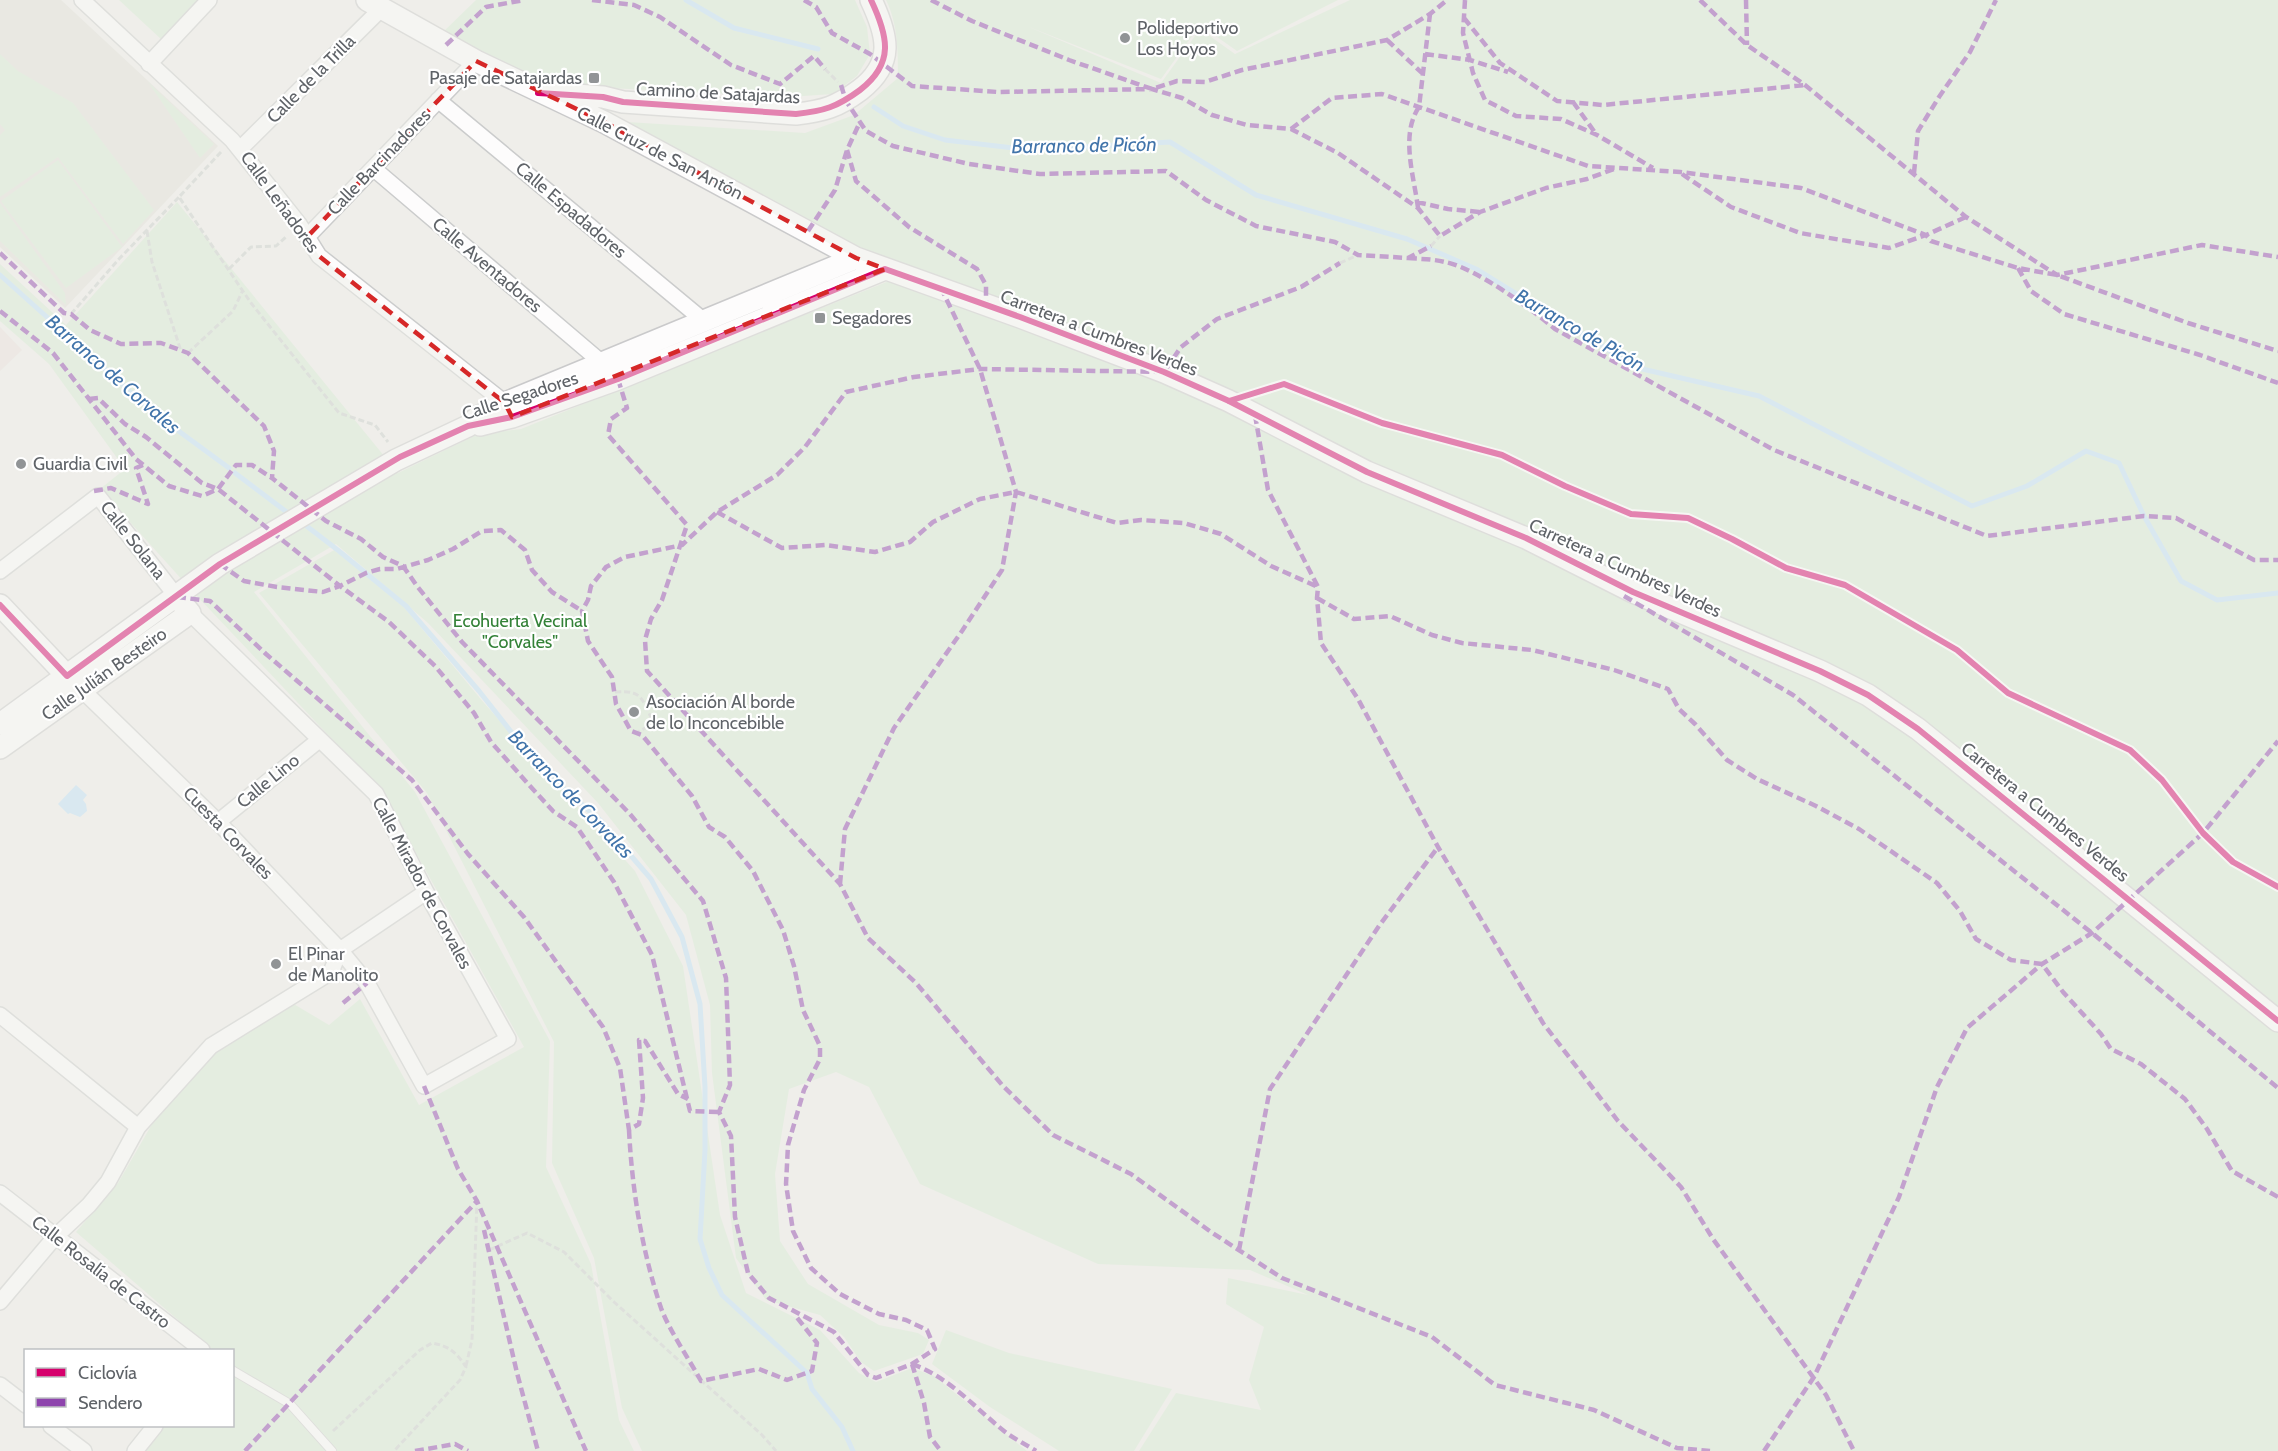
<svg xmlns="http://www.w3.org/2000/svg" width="2278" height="1451" font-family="Cabin,sans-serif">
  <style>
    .education { fill: #e2e0da }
    .medical { fill: #eae0de }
    .green { fill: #d8ebd6 }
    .water { fill: #bfe0f9 }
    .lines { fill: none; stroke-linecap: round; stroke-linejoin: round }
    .stream { stroke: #bfe0f9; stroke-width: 5 }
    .lane-casing { stroke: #cbcccc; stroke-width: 10 }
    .street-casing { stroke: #cbcccc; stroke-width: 18 }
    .secondary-casing { stroke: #cacacb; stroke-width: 24 }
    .path { stroke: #cacfcc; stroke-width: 3; stroke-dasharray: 6 3; stroke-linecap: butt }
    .lane { stroke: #fdfcfc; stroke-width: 8 }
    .street { stroke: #fdfcfc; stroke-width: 15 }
    .secondary { stroke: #fdfcfc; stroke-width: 21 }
    .quiet { stroke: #8e44ad; stroke-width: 4.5; stroke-dasharray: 9 4.5; stroke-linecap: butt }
    .cycleway-casing { stroke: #fff; stroke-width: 10 }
    .cycleway { stroke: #d6006c; stroke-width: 6 }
    .marked { fill: none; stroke: #d62828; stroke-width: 4.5; stroke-dasharray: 12 8; stroke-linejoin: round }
    .poi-dot { fill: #919496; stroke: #fff; stroke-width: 2 }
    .labels { text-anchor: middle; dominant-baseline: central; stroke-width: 4.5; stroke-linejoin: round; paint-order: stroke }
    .poi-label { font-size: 18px; fill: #5f6368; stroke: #fff; text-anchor: start }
    .street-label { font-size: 18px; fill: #5f6368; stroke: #fff }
    .park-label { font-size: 18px; fill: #348238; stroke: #fff }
    .water-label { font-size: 20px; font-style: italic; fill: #4174aa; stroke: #fff }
  </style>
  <rect width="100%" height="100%" fill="#efeeea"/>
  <path class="education" d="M0 0H61L218 146 65 308 0 247Z"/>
  <path class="medical" d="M0 327 22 350 0 371Z"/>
  <path class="green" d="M119 0H199L162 40Z
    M476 0H855L867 27 870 54 857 76 833 94 788 97 549 85 441 34Z
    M886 0H1338L1237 51 1200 25 1161 79 1029 27 1161 83 1200 29 1235 54 1350 0H2278V1451H1139L1176 1393 1261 1410 1249 1380 1264 1327 1226 1304 1228 1278 1308 1295 1250 1270 1098 1264 920 1184 869 1087 836 1072 789 1089 775 1174 780 1241 808 1284 879 1325 918 1333 929 1340 923 1354 874 1371 861 1362 844 1337 820 1315 766 1300 736 1258 712 1073 710 1005 686 915 598 803 428 623 336 544 254 592 415 792 550 1041 546 1167 591 1264 619 1420 634 1451H128L150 1426H232V1350H213L76 1232 118 1183 155 1119 218 1048 292 1003 329 1025 360 999 419 1105 524 1047 382 792 195 594 100 489 125 469 49 364 0 321V264L66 325 177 202 398 473 478 434 521 429 894 279 627 122 805 133 854 115 898 78C898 52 898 24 886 0Z
    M0 54 18 71 73 103 154 210 123 244 58 157 0 197V135L5 130 0 124Z
    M148 82 214 144 200 158Z
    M58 160 122 247 66 288 1 201Z
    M0 203 65 293 66 305 0 241Z
    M336 549 404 607 484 703 635 871 683 966 720 1215 746 1293 820 1330 859 1373 876 1382 912 1368 934 1376 1027 1451H642L622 1408 594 1258 552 1163 554 1042 427 793 259 593Z
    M946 1330 1009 1353 1172 1389 1134 1451H1059L990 1407 932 1364Z"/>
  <path class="water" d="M76 785 87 795 83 800 86 804 87 811 80 817 70 813 68 814 58 804Z"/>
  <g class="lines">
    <path class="stream" d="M686 0 734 28 818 49
      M874 107 903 126 945 140 1031 150 1170 142 1256 195 1407 239 1476 269 1638 368 1759 396 1972 506 2027 486 2086 451 2119 463 2144 516 2181 581 2217 600 2278 593
      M0 275 154 413 229 468
      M235 473 292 516
      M300 521 339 551 406 606 479 691 538 766 601 821 651 879 682 937 700 1004 705 1087V1150L700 1239 709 1268 722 1295 807 1373 812 1389 842 1427 853 1451"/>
    <g class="lane-casing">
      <path id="lane" d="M232 1370 290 1404 332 1451"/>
    </g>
    <g class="street-casing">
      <path id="street" d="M82 0 232 140 299 224 319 256 505 403 509 411
        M149 64 209 0
        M438 100 704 321
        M240 149 382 8
        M373 168 601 362
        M307 237 476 61
        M0 571 98 496 177 597
        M76 684 218 822 340 950 367 983 424 1086 508 1039 426 892 376 794 190 613
        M218 822 319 740
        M0 1015 138 1127
        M0 1193 202 1350
        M0 1302 55 1237 89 1205 108 1182 138 1127 211 1046 331 972 340 950 426 892
        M0 1385 26 1405
        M51 1426 84 1451
        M135 1451 155 1426"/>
    </g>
    <g class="secondary-casing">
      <path id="secondary" d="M367 0 476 61 604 122 856 258 1020 317 1164 372 1229 401 1367 472 1526 538 1633 592 1820 671 1868 695 1918 729 2278 1021
        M550 93 603 97 623 102 796 114C824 111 837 107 860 90 895 63 888 36 871 0
        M480 425 512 417 618 379 885 269
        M0 605 67 676
        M0 724 220 564 396 460 468 426 478 417 505 403 856 258
        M0 748 190 613 177 597"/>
    </g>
    <path class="path" d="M825 69 838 82
      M221 152 179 197 251 303 339 413 375 425 388 442
      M147 231 152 262 181 351
      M1431 246 1440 236
      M1340 263 1358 255
      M229 269 251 247 276 246 287 236
      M71 314 119 259 179 197
      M188 353 233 311 243 290
      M615 692C644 690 641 699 654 723L636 733
      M489 1250 527 1233 564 1252 614 1302 762 1435 776 1451
      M466 1366 472 1340 477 1201
      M333 1431 420 1350 432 1343C449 1346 456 1352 466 1367L460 1380 394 1451"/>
    <use href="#lane" class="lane"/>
    <use href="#street" class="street"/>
    <use href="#secondary" class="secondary"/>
    <path class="quiet" d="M592 0 634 5 660 17 731 65 780 84 814 56 825 69
      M804 0 816 7 832 33 870 54 912 86 998 92 1152 89 1182 98 1212 115 1247 125 1291 129 1338 153 1418 208 1440 236 1480 212 1546 188 1587 179 1614 169
      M931 0 972 21 1069 60 1152 89 1177 81 1205 82 1242 70 1387 40 1430 14 1447 0
      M1465 0 1463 33 1473 73 1485 100 1516 116 1561 119 1597 135 1653 168
      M1700 0 1747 45 1805 85 1966 217 2057 275 2202 245 2278 257
      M1746 0 1747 45
      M1464 18 1500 63 1557 101 1603 105 1805 85
      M1387 40 1423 74
      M446 45 486 7 524 0
      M1425 54 1470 60 1508 72
      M841 85 846 101 866 131 893 146 969 164 1040 174 1166 171 1206 200 1256 226 1335 242 1358 255 1408 258 1431 246
      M1573 102 1596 134
      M1291 129 1332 98 1382 94 1588 166 1680 172 1801 188 1926 235 1931 241 2018 268 2057 275 2188 323 2278 351
      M847 150 856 181 909 227 977 269 986 285V304
      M1914 173 1918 131 1939 97 1970 52 1996 0
      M1682 174 1731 207 1800 233 1889 248 1926 235 1966 217
      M1417 202 1448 209 1480 212
      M1418 208C1414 176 1400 135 1419 107L1430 14
      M808 231 835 190 847 150 860 122
      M0 253 64 313 71 314 90 330 121 344 161 343 188 353 264 426 274 451 272 478 326 521 361 539 383 557 403 566 417 586 462 642 630 814 703 901 726 978 730 1085 719 1112 731 1136 735 1217 748 1273 769 1298 834 1332 868 1375 876 1378 912 1364 935 1349 927 1330 906 1320 879 1314 840 1294 811 1268 793 1231 786 1184 788 1145 804 1090 820 1059V1046L803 1010 794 966 783 930 753 871 725 837 709 827 692 796 642 735 631 731 616 704 612 677 588 641 582 611 588 600 591 586 606 567 625 557 682 545 717 512 777 475 805 447 846 392 914 377 980 369 1164 372 1181 347 1217 319 1301 287 1340 263
      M1408 258C1420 259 1433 259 1445 262 1476 268 1530 308 1555 329L1774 450 1987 536 2144 516 2176 518 2254 560H2278
      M2018 268 2031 291 2064 314 2200 355 2278 383
      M0 311 53 353 136 459 169 486 202 496 218 489 236 465H252L272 478
      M618 379 627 408 611 419 608 435 687 525 662 600 651 619 645 640 647 671 840 884 868 938 916 983 1003 1086 1053 1135 1131 1174 1211 1232 1282 1278 1432 1337 1495 1385 1594 1410 1677 1448 1710 1451
      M89 399 98 398 125 424 146 437 202 483 218 489 340 586 389 622 435 666 474 713 491 742 530 786 553 811 577 827 614 882 652 955 690 1111 719 1112
      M1255 415 1268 490 1318 587 1317 598 1321 643 1358 699 1438 847 1543 1023 1618 1121 1681 1187 1713 1239 1826 1395 1854 1451
      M94 491 111 488 148 504 136 468 143 465
      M717 512 782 548 825 545 875 552 910 542 933 522 980 499 1016 492 1117 523 1141 520 1184 523 1221 534 1271 566 1318 587
      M220 564 244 581 277 587 323 592 340 586 366 573 380 569H397L428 560 453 549 482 531 501 530 525 550 532 570 552 592 582 611
      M1624 596 1793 695 2092 933 2278 1088
      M177 597 210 601 266 654 412 780 468 854 524 917 603 1027 620 1068 629 1130 639 1124 643 1098 639 1040 645 1041 678 1094 688 1099
      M1317 598 1354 619 1390 616 1432 635 1462 643 1532 650 1614 670 1668 689 1679 709 1695 724 1727 760 1757 779 1816 806 1859 829 1937 883 1960 911 1976 939 2011 960 2042 964 2063 992 2101 1034 2111 1049 2141 1064 2185 1099 2207 1129 2232 1171 2278 1197
      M840 884 845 829 894 728 962 631 1002 570 1016 492 980 369 942 290
      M343 1003 367 983
      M424 1086 458 1169 477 1201 586 1451
      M629 1130C632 1190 642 1251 661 1308 669 1330 689 1359 701 1381L759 1369 787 1380 812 1371 817 1343 795 1315
      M484 1230 517 1373 538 1451
      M1239 1250 1270 1089 1379 926 1438 847
      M912 1364C949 1377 974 1407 1004 1431 1013 1438 1025 1444 1036 1451
      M912 1364 924 1403 930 1437 941 1451
      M245 1451 477 1201
      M415 1451 455 1444 468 1451
      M1764 1451 1814 1377 1899 1197 1937 1087 1967 1028 2042 964 2092 933 2203 833 2278 741"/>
    <g class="cycleway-casing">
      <path id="cycleway" d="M538 93 603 97 623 102 796 114C824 111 837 107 860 90 895 63 888 36 871 0
        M1229 401 1284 384 1382 423 1502 455 1565 486 1631 514 1688 518 1732 539 1786 568 1845 585 1957 650 2008 693 2130 750 2162 780 2203 833 2233 862 2278 887
        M0 605 67 676 220 564 400 457 468 426 512 417 618 379 885 269 1020 317 1164 372 1229 401 1367 472 1526 538 1633 592 1820 671 1868 695 1918 729 2278 1021"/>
    </g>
    <use href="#cycleway" class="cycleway"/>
  </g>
  <path d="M0 0H2278V1451H0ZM476 61 604 122 856 258 885 269 512 417 505 403 319 256 307 237Z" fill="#efeeea" fill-opacity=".55" fill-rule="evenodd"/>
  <path class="marked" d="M476 61 604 122 856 258 885 269 512 417 505 403 319 256 307 237Z"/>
  <g class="poi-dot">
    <circle cx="1125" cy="38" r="6"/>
    <rect x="588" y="72" width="12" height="12" rx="3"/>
    <rect x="814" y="312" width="12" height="12" rx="3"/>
    <circle cx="21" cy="464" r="6"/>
    <circle cx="634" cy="712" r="6"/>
    <circle cx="276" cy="964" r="6"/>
  </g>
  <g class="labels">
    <g class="poi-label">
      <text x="1137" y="28">Polideportivo<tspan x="1137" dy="21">Los Hoyos</tspan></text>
      <text x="582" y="78" text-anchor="end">Pasaje de Satajardas</text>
      <text x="832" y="318">Segadores</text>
      <text x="33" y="464">Guardia Civil</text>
      <text x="646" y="702">Asociación Al borde<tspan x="646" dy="21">de lo Inconcebible</tspan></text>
      <text x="288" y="954">El Pinar<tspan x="288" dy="21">de Manolito</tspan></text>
    </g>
    <g class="street-label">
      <text transform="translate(311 79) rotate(-45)">Calle de la Trilla</text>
      <text transform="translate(718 93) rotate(3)">Camino de Satajardas</text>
      <text transform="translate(660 153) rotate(27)">Calle Cruz de San Antón</text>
      <text transform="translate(379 162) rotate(-46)">Calle Barcinadores</text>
      <text transform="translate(280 202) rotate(54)">Calle Leñadores</text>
      <text transform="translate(571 210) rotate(40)">Calle Espadadores</text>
      <text transform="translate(487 265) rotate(40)">Calle Aventadores</text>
      <text transform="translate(1099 333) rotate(21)">Carretera a Cumbres Verdes</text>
      <text transform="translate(520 396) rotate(-18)">Calle Segadores</text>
      <text transform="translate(133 540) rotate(52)">Calle Solana</text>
      <text transform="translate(1625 568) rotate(25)">Carretera a Cumbres Verdes</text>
      <text transform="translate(104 674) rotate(-35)">Calle Julián Besteiro</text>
      <text transform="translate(268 781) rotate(-39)">Calle Lino</text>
      <text transform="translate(2045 812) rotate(39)">Carretera a Cumbres Verdes</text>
      <text transform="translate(228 833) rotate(46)">Cuesta Corvales</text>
      <text transform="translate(422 883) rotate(62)">Calle Mirador de Corvales</text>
      <text transform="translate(101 1272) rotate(38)">Calle Rosalía de Castro</text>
    </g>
    <g class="park-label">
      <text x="520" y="621">Ecohuerta Vecinal<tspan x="520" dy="21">"Corvales"</tspan></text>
    </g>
    <g class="water-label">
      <text transform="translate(1084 145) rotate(-1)">Barranco de Picón</text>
      <text transform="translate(1580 330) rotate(30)">Barranco de Picón</text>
      <text transform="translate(113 374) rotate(41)">Barranco de Corvales</text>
      <text transform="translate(571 794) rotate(46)">Barranco de Corvales</text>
    </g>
  </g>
  <rect x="24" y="1349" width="210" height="78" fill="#ffffff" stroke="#bfc1c3" stroke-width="1.5"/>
  <rect x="36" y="1368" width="30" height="9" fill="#d6006c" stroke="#bfc1c3" stroke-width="1.5"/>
  <text x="78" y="1379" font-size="18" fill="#5f6368">Ciclovía</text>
  <rect x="36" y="1398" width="30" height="9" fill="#8e44ad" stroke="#bfc1c3" stroke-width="1.5"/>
  <text x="78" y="1409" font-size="18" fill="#5f6368">Sendero</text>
</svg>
